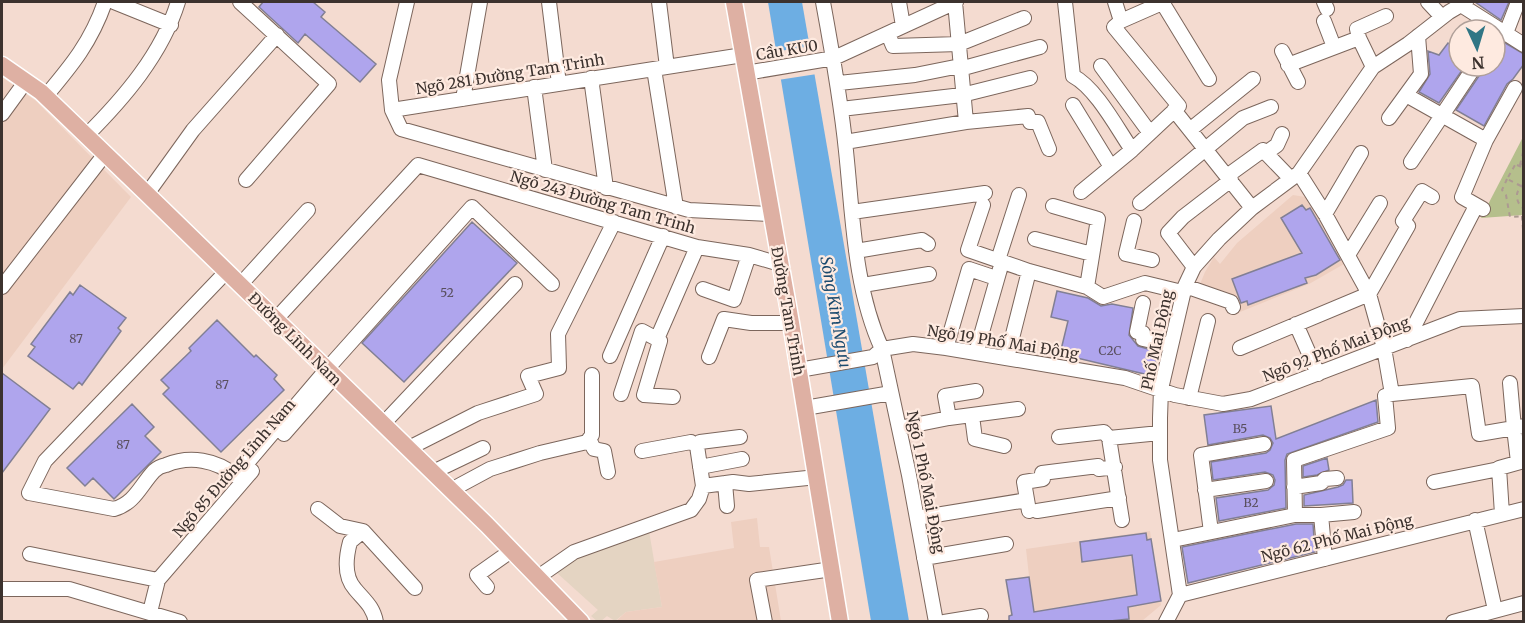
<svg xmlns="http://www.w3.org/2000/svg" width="1525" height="623" font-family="Merriweather,serif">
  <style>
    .commercial { fill: #e4d4c2 }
    .built { fill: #eecfc0 }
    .green { fill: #b5bf8c }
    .water { fill: #6daee3 }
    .pier { fill: #f4dbd0 }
    .building { fill: #afa5ed; stroke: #817f94; stroke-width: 1.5 }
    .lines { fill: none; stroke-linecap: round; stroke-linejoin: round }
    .minor-casing { stroke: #7c665c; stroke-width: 16 }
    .major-casing { stroke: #fff; stroke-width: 19 }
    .path { stroke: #ac9991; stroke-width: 2; stroke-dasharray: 4.5 4.5; stroke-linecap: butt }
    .minor { stroke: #fff; stroke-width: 14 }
    .major { stroke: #deb0a3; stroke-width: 16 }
    .labels { text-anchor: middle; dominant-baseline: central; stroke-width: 4.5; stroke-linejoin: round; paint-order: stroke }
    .number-label { font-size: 12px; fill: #594f5e }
    .street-label { font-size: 15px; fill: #3c322e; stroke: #feeae0 }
    .water-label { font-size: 16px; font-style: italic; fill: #1b4a6e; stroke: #feeae0 }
  </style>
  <rect width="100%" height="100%" fill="#f4dbd0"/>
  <path class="commercial" d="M649 531 662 607 626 612 615 621 607 616 601 621H597L591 616 598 610 556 572 570 560Z"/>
  <path class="built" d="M2 77 36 101 131 197 2 369Z
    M1293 195 1305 197 1319 215 1344 264 1309 284 1240 312 1234 300 1198 289 1205 272 1214 257 1220 264 1237 243Z
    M757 518 760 547H769L781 621 615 622 626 612 662 607 654 562 734 548 731 522Z
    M1150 531 1161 605 1142 621H1013L1006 580 1029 576 1026 549Z"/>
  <path class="green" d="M1523 137V215L1481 218 1482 216Z"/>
  <path class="water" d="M768 2H802L909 621H871Z"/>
  <path class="pier" d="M812 46 817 74 778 80 773 52Z"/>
  <path class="building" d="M263 2H313L325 12 321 17 376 64 360 82 305 34 298 43 259 7Z
    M1475 2H1509L1501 20Z
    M1495 37 1524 54V64L1513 79 1507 84 1484 126 1456 110 1479 76 1480 72 1477 66H1495Z
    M1448 43 1459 51V66H1465L1439 103 1419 92 1430 74 1428 51 1439 55Z
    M1302 205 1306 210 1310 208 1340 260 1316 275 1305 278 1307 283 1248 305 1247 301 1241 303 1232 279 1302 253 1281 218Z
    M472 222 517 263 404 382 362 343Z
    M80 285 126 318 118 328 121 331 82 385 79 382 73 389 28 356 35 347 31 344 70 292 73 295Z
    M1057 291 1088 298 1101 306 1112 304 1133 308 1129 335 1138 346 1158 352 1153 376 1060 354 1068 321 1051 317Z
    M217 320 254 357 256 355 277 375 274 379 284 390 221 452 163 394 169 388 161 380 191 351 189 348Z
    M2 373 50 409 2 473Z
    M1376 400 1378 422 1287 454 1285 460 1286 508 1219 521 1216 498 1268 490 1274 485 1275 480 1273 475 1265 472 1213 480 1211 462 1266 453 1270 450 1273 443 1270 438 1263 435 1208 445 1204 415 1271 406 1276 439Z
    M132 404 154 427 145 436 161 452 114 499 93 478 85 486 67 468Z
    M1327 458 1329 470 1317 475 1303 477V466Z
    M1346 480H1352L1353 503 1304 506V495L1338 487 1343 485Z
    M1296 524H1313L1315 552 1188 583 1182 547Z
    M1146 533 1147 540 1151 539 1161 601 1128 607 1129 619 1110 621H1009V616L1012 615 1006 580 1029 577 1034 612 1137 595 1132 555 1082 562 1080 542Z"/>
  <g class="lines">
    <g class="minor-casing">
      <path id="minor" d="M114 2 171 25
        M240 2 329 84 246 180
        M407 2 389 80 392 110 401 129 689 210 771 214
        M549 2 559 84
        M659 2 667 67
        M823 2C832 51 841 101 846 151 853 217 854 288 882 349L909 475 936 622
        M899 2 903 26
        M955 2 966 122
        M1065 2 1073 76C1096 88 1117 128 1132 150
        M1162 2 1209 79
        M1324 2 1327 9
        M1428 2 1442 17
        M1461 5 1524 45
        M1121 21 1162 3
        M1324 21 1334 47
        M1506 33 1518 2
        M888 34 893 46 959 44 1024 18
        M1359 38 1357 29 1386 16
        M1282 51 1298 82
        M1288 65 1359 38 1373 67
        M1101 66 1150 133
        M654 69 676 207
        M960 69 1040 47
        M746 73 834 58 956 2
        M591 78 606 188
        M839 83 915 75 960 66
        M534 87 545 170
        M1406 95 1486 140
        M45 97C72 65 91 42 105 2
        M463 99 480 2
        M1073 105 1111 167
        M841 109 962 95 1030 78
        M392 110 743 55
        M1174 110 1252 208
        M2 114 26 81
        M1389 118 1421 74 1418 36
        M1191 129 1253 79
        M86 136C124 98 162 54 178 2
        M845 142 966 122 1028 116 1030 122H1038L1049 149
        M1266 153 1277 145 1282 134
        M1411 162 1471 72
        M1299 173 1325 214 1369 294 1384 348 1392 394 1472 386 1479 434 1514 428 1510 383
        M1227 176 1263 150 1291 179
        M1081 192 1132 150 1179 106 1114 27 1121 21 1115 2
        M147 194 193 130 277 35
        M1140 203 1243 118 1271 107
        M983 205 968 250 1029 271 1087 287 1103 297 1145 283 1182 292
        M1053 206 1098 219 1087 287
        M1483 209 1462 197 1486 140 1515 88
        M852 212 985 193
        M1325 214 1361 153
        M1134 221 1126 254 1152 260
        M1035 239 1092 254
        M856 251 922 240 928 244
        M1348 255 1380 203
        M998 260 1019 195
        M1194 267 1168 233 1183 217 1231 180
        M226 272 45 461 29 493 114 509C135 503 140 486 154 471 157 468 161 466 166 465 190 455 216 460 236 476L327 369 472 207 552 284
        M240 285 308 210
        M863 285 929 274
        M1185 286 1231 302 1233 307
        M2 287 105 154
        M703 289 734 300 749 255
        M1143 303 1137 332 1143 333V339L1170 345
        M277 318 418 165 697 247 749 255 780 264
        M1296 324 1318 374
        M657 339 660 341 644 395 673 397
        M1407 340 1476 206
        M946 348 969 269 990 276
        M1240 348 1369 294 1408 226 1403 221 1422 191 1432 197
        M976 353 1000 269
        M610 356 663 236
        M709 357 724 319 751 323H791
        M1007 358 1029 271
        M799 370 873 357 882 349 913 344 946 348 1125 378 1175 395 1223 404 1251 399 1460 319 1524 316
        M621 394 642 331 657 339 697 247
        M1189 398 1208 321
        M805 408 891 393
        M972 416 975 439 1004 446
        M949 418 1018 409
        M383 424 515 284
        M899 428 949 418 945 396 976 391
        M284 434 334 377
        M1059 437 1104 432 1109 438
        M589 439 594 449 604 451 608 472
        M409 448 478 413 536 394 528 376 559 368 558 334 614 222
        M642 451 691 442 697 446
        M1518 462 1514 428 1524 426
        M700 467 742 459
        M433 472 483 448
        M1434 482 1499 469
        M725 483 727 506
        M703 486 697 446 700 442 740 437
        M1294 487 1321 483 1325 479 1337 478
        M451 490 490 469 540 453 587 442 592 435V375
        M1205 490 1266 481
        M318 509 340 526 363 531
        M1029 511 1024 482 1043 479 1042 473 1098 466 1099 469 1115 467
        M1037 511 1119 498
        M1502 514 1499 468 1524 461
        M1295 515 1294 460 1388 428 1385 396 1392 394
        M1321 515 1325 559
        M917 518 1027 500
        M1122 520 1109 438 1160 433
        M1475 520 1495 610
        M1211 532 1201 455 1264 444
        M1173 540 1295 515H1321L1354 512
        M30 554 158 580
        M924 558 1006 544
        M538 577 574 552 691 510 699 499 703 486 733 482 749 484 817 477
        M487 587 477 575 511 551
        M2 589H69L180 622
        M1180 595 1524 509
        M150 612 158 580 252 471
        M376 622C373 606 364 600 355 589 344 577 346 557 350 542L363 531 415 588
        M765 622 757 580 832 569
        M944 622 981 616
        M1166 622 1180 595 1160 460V418L1161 389 1185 286 1194 267 1219 239 1252 208 1299 173 1373 67 1408 44 1449 12 1466 2
        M1453 622 1524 603"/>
    </g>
    <g class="major-casing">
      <path id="major" d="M734 2 791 323 840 622
        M2 65 41 92 147 194 487 525 581 622"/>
    </g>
    <path class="path" d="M1517 165 1524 168
      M1520 165 1524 148
      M1507 179 1502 190 1506 195 1510 217 1524 216
      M1524 184C1514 191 1515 202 1524 209
      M1521 186 1507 179 1515 165 1524 164
      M1524 192V201
      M1522 216 1524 242"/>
    <use href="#minor" class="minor"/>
    <use href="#major" class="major"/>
  </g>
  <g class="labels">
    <g class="number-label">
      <text x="447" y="292">52</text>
      <text x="76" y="338">87</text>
      <text x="1110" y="350">C2C</text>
      <text x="222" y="384">87</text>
      <text x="1240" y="428">B5</text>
      <text x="123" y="444">87</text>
      <text x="1251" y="502">B2</text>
    </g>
    <g class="street-label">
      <text transform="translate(787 50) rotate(-9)">Cầu KU0</text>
      <text transform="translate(510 74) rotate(-9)">Ngõ 281 Đường Tam Trinh</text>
      <text transform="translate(603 202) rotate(16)">Ngõ 243 Đường Tam Trinh</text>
      <text transform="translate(788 311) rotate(80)">Đường Tam Trinh</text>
      <text transform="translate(295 339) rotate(45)">Đường Lĩnh Nam</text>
      <text transform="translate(1157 340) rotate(-78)">Phố Mai Động</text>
      <text transform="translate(1003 342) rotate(9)">Ngõ 19 Phố Mai Động</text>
      <text transform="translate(1336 349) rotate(-21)">Ngõ 92 Phố Mai Động</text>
      <text transform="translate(234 468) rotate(-49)">Ngõ 85 Đường Lĩnh Nam</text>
      <text transform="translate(926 482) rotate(79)">Ngõ 1 Phố Mai Động</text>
      <text transform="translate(1337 538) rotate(-14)">Ngõ 62 Phố Mai Động</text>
    </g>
    <g class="water-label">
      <text transform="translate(836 312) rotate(80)">Sông Kim Ngưu</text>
    </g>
  </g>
  <rect width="1525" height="623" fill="none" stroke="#3c322e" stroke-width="6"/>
  <g transform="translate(1477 48) rotate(176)"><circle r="28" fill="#feeae0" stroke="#b0a099" stroke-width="1.5"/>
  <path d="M0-4.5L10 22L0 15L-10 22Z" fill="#317685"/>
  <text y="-9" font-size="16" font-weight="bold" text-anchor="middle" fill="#3c322e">N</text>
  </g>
</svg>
